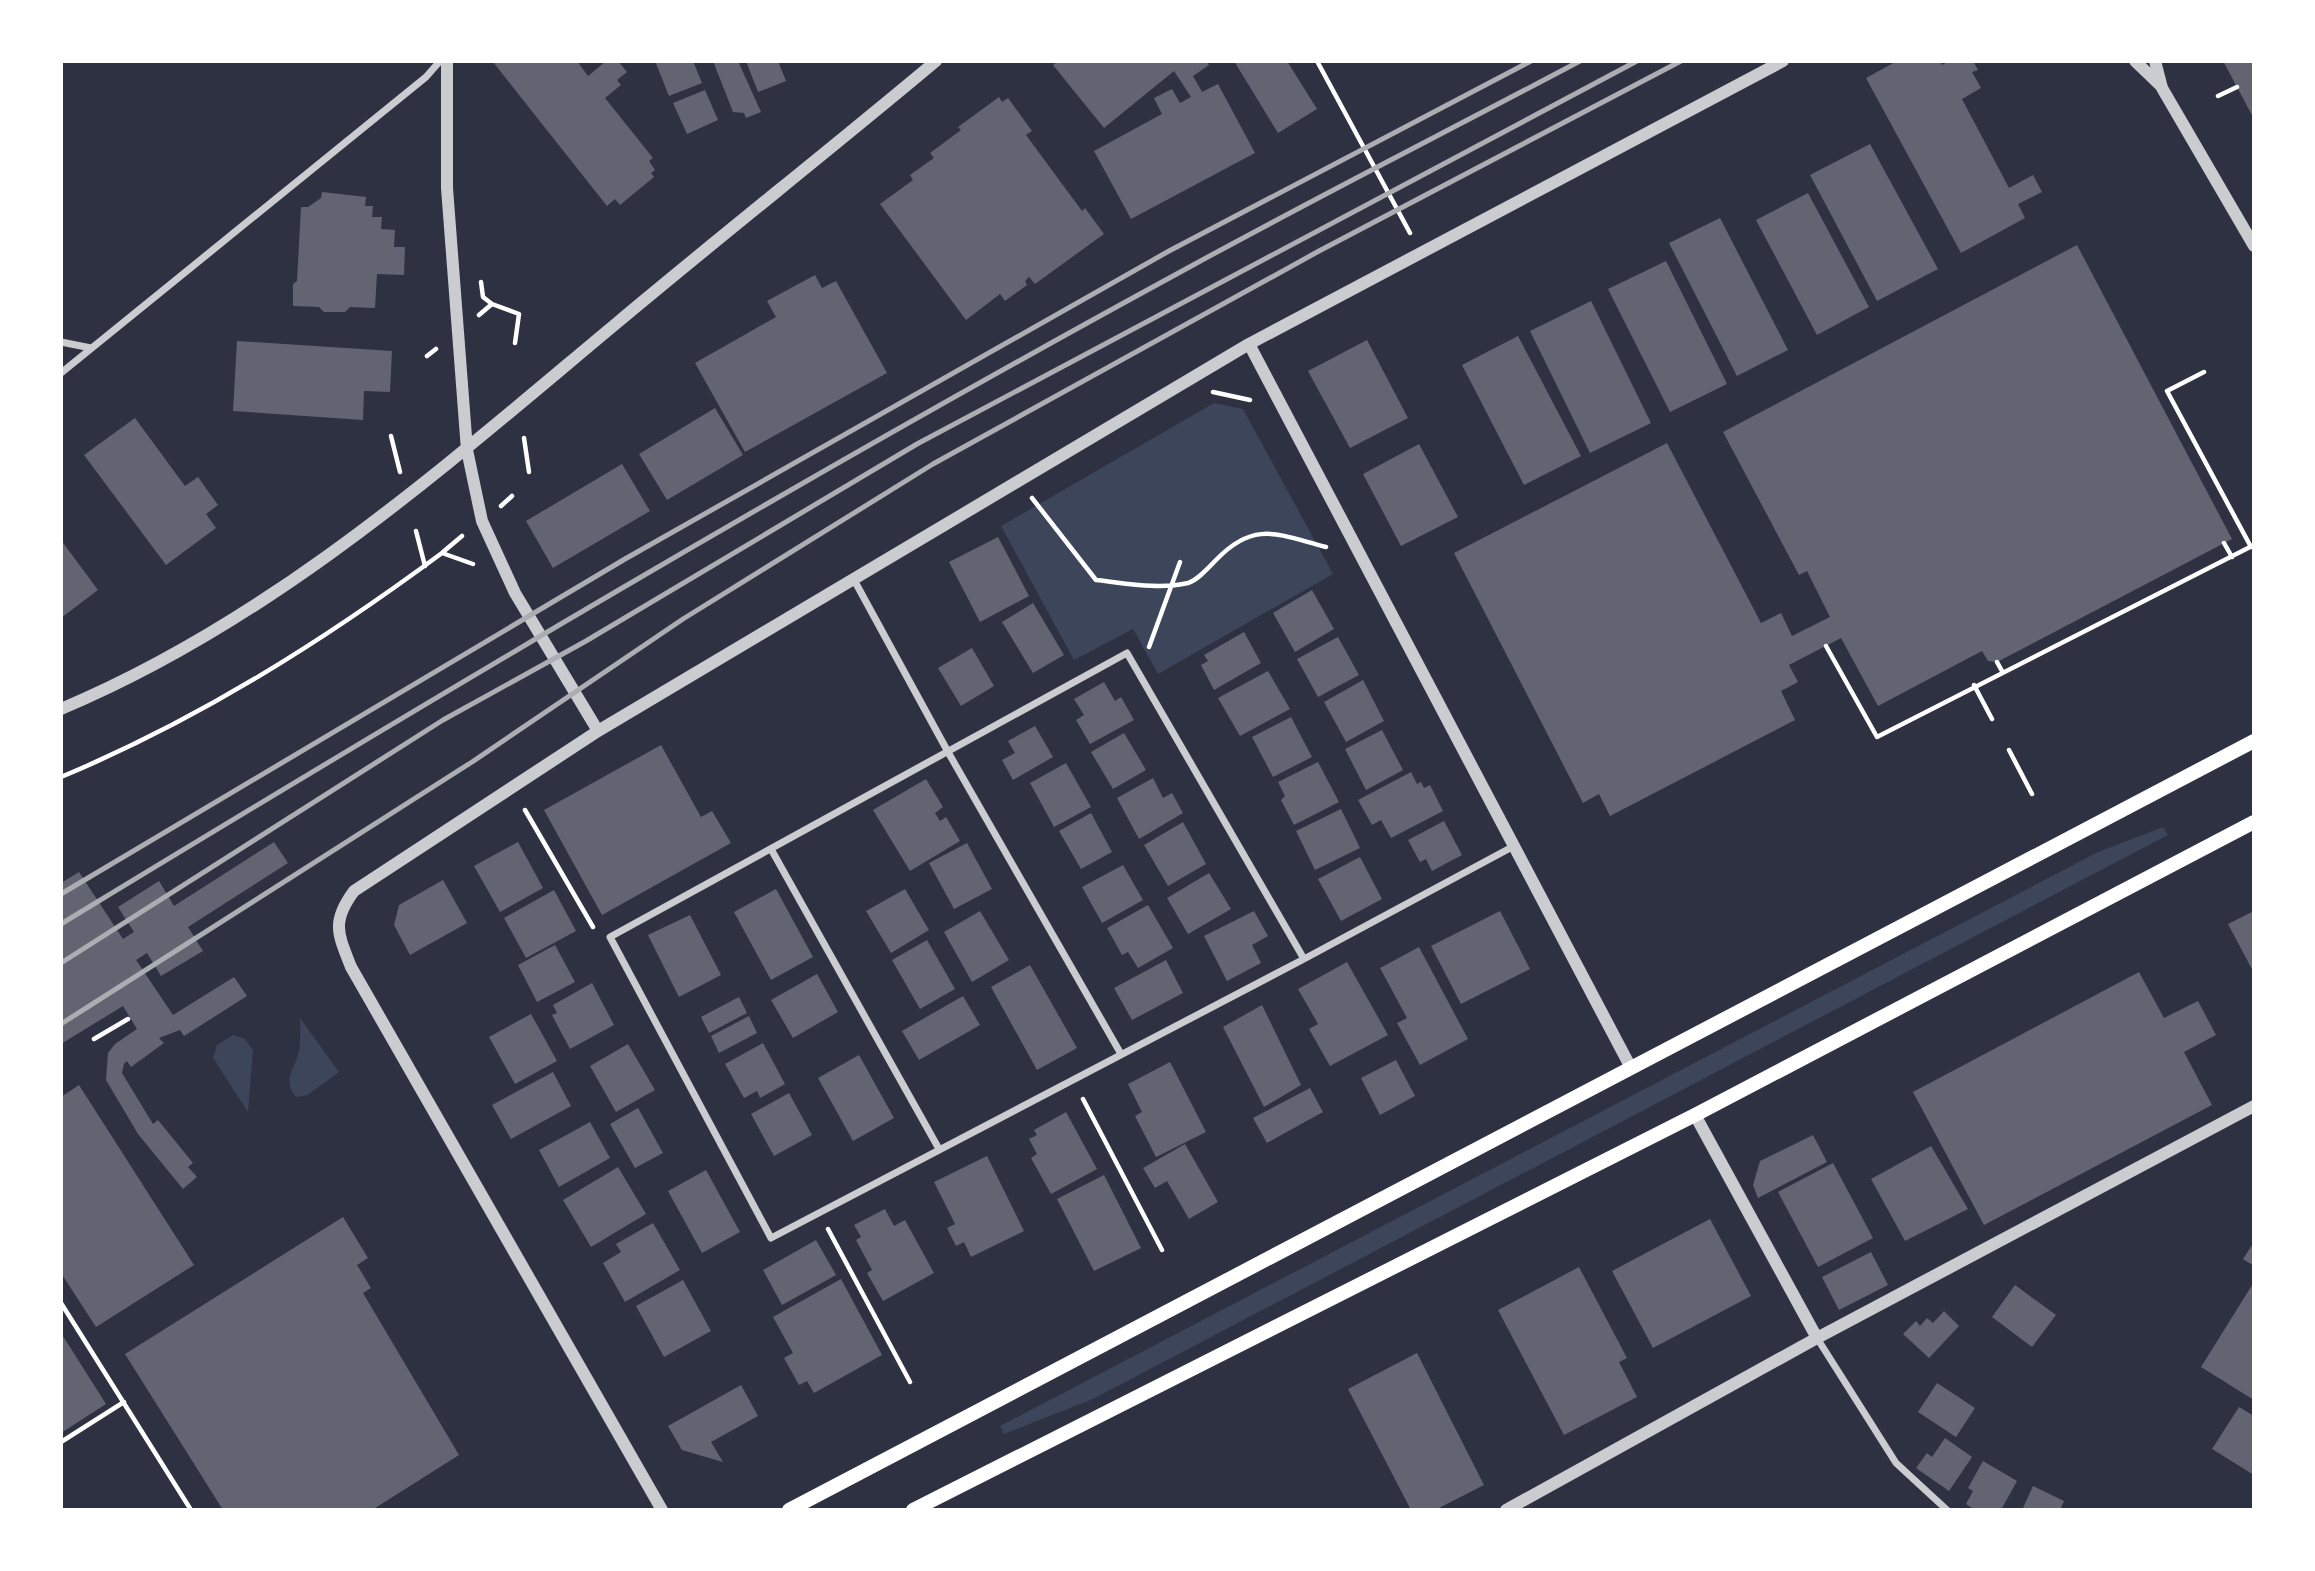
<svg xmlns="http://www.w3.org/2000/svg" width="2315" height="1571" font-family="'DejaVu Sans',sans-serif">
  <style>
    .green { fill: #3c4559 }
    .building { fill: #626471 }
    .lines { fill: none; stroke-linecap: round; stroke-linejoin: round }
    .path { stroke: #fff; stroke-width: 4.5 }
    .minor { stroke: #caccd0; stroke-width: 7 }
    .tertiary { stroke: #caccd0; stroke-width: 12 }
    .secondary { stroke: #fff; stroke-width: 14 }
    .rail { stroke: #abadb3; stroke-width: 5 }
  </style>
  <rect width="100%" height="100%" fill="#2d3142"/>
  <path class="green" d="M1214 403 1243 409 1333 574 1158 674 1133 629 1074 660 1001 526Z
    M2163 827 2168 835 1093 1399 1004 1434 1000 1426 2098 852Z
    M300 1018 339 1072 308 1095 296 1097C282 1081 294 1070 299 1051 301 1040 300 1029 300 1018Z
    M233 1035 245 1039 253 1050 248 1112 213 1058 217 1045Z"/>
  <path class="building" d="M577 61 588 76 606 61H618L627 72 617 80 621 85 605 98 653 158 649 161 655 170 651 173 654 177 620 205 615 199 607 206 493 62Z
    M655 61H693L702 83 669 96Z
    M713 61H738L761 112 746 118 744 113 733 112Z
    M746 61H778L786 81 758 92Z
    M1058 61H1206L1209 65 1193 76 1202 92 1218 84 1255 153 1131 219 1094 151 1162 114 1154 98 1172 89 1180 103 1191 97 1174 71 1104 128 1053 65Z
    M1234 61H1287L1317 109 1278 133Z
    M1897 61H1940L1942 65 1949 61H1973L1978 70 1972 72 1981 88 1962 99 2009 188 2033 175 2042 192 2018 204 2025 218 1961 253 1866 78Z
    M2223 61H2254V119L2237 87Z
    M705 90 718 120 687 134 673 103Z
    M999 97 1002 102 1008 98 1032 131 1026 135 1082 211 1085 208 1104 234 1035 284 1029 277 1025 281 1027 285 1005 301 1000 294 966 320 880 204 913 180 910 175 934 158 930 153 961 130 958 127Z
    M1870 144 1938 269 1877 301 1810 175Z
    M322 192 366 197 365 206H373L372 217H382L381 229 395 230 394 247H405L404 275 377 274 375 308 350 307 345 312H324L319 307 293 306V284L297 281 301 207H308L321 198Z
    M1808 193 1869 307 1817 335 1756 220Z
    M1720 218 1788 350 1737 376 1669 243Z
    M2077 245 2232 539 1997 662 1988 661 1982 651 1878 706 1841 638 1789 665 1798 682 1781 691 1795 720 1610 816 1599 794 1583 803 1454 553 1667 443 1761 623 1781 613 1792 636 1830 617 1807 571 1799 575 1723 432Z
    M1666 261 1727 384 1670 412 1608 289Z
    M815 275 822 288 836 281 887 373 745 452 695 363 776 317 767 301Z
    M1591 301 1651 423 1590 453 1530 331Z
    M1518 336 1581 456 1524 485 1462 365Z
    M1367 340 1408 418 1350 448 1308 371Z
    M237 341 392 351 390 392 364 391 363 420 233 411Z
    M715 408 743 455 667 500 639 454Z
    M135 418 185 486 198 477 218 505 206 514 216 528 166 565 84 455Z
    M1419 444 1458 517 1401 546 1363 474Z
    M622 464 650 511 553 568 526 521Z
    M998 537 1029 596 980 622 949 562Z
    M61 540 98 590 61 618Z
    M1312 590 1334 629 1295 652 1273 613Z
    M1033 603 1064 655 1033 673 1002 622Z
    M1244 632 1261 663 1214 690 1201 665 1208 661 1204 655Z
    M1338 637 1359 675 1318 697 1297 659Z
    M972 648 994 686 961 706 938 668Z
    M1268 671 1290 709 1240 736 1218 698Z
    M1363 680 1384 721 1346 742 1324 702Z
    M1104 682 1115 701 1121 697 1134 720 1090 744 1076 720 1084 715 1074 699Z
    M1291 717 1312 757 1273 777 1252 737Z
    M1035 726 1053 757 1013 780 1002 760 1015 753 1008 741Z
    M1382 730 1403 770 1366 790 1345 749Z
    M1124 733 1146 770 1113 789 1091 752Z
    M661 745 701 817 712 811 731 843 602 915 544 810Z
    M1318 762 1339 802 1294 825 1281 800 1285 796 1278 782Z
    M1066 763 1091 807 1054 827 1030 783Z
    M1411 772 1417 784 1421 782 1424 788 1430 785 1443 811 1391 838 1381 820 1372 825 1358 800Z
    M1153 778 1163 798 1172 793 1183 813 1139 839 1117 798Z
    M926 779 943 807 935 813 940 821 946 817 960 841 910 871 873 810Z
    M1341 809 1360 848 1315 870 1296 831Z
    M1091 813 1112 852 1081 869 1059 831Z
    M1444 821 1462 855 1432 871 1426 859 1420 862 1408 840Z
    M1183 822 1206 864 1168 886 1144 845Z
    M274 842 288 863 188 927 203 951 161 976 147 953 136 960 173 1015 234 977 247 996 184 1036 180 1030 159 1038 164 1043 131 1067 127 1061 124 1064 122 1073 153 1124 158 1120 193 1163 188 1167 197 1177 183 1189 138 1134 106 1080 108 1053 115 1044 137 1029 123 1006 61 1044V883L79 872 123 939 134 932 118 907 159 881 174 906Z
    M518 842 543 888 500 912 474 866Z
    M967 843 992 889 954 909 929 863Z
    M1360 857 1382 899 1341 921 1318 879Z
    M1123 865 1143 900 1102 923 1082 887Z
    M1209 873 1231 909 1188 934 1167 898Z
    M443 880 467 923 410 955 394 925 399 905Z
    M776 889 813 957 771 980 734 912Z
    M905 889 929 930 891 953 866 911Z
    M554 890 576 931 526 958 504 918Z
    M1148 905 1173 948 1138 968 1128 952 1122 955 1107 928Z
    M980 911 1009 960 972 982 944 932Z
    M1254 911 1268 936 1252 945 1261 963 1227 981 1204 936Z
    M1500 911 1530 969 1461 1004 1431 946Z
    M2254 911V973L2228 924Z
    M690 915 721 975 679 997 648 935Z
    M927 940 955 989 920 1009 892 960Z
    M555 945 575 982 537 1002 518 965Z
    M1419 947 1468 1039 1420 1065 1397 1023 1407 1018 1380 968Z
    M1166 960 1183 993 1132 1020 1114 988Z
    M1347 962 1388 1035 1330 1066 1309 1029 1318 1024 1298 989Z
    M1030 965 1077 1048 1037 1070 991 987Z
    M2139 972 2164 1018 2198 1001 2216 1035 2184 1052 2212 1105 1984 1225 1913 1092Z
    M817 974 838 1012 793 1038 771 1000Z
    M592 983 614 1025 570 1049 552 1015 557 1013 553 1005Z
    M963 996 980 1025 919 1060 902 1031Z
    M739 997 747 1013 709 1033 701 1017Z
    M1262 1005 1301 1085 1264 1107 1223 1027Z
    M531 1014 557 1061 515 1084 489 1037Z
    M749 1016 757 1033 719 1053 711 1036Z
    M763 1043 785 1084 760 1098 757 1091 744 1098 725 1064Z
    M628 1044 655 1090 616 1112 590 1066Z
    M859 1055 894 1118 853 1141 818 1078Z
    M1396 1060 1415 1096 1380 1115 1361 1078Z
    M1170 1062 1206 1132 1156 1157 1135 1116 1142 1112 1128 1084Z
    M553 1072 571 1106 511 1139 492 1105Z
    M79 1085 194 1265 96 1327 61 1273V1097Z
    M1310 1088 1323 1112 1267 1143 1253 1118Z
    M789 1093 812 1135 774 1156 751 1114Z
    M638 1108 663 1153 635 1168 610 1124Z
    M1066 1112 1097 1169 1051 1194 1031 1158 1037 1154 1029 1139 1037 1135 1034 1130Z
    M590 1122 610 1158 559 1187 539 1150Z
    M1813 1135 1827 1162 1758 1198 1753 1185 1760 1161Z
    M1185 1144 1218 1202 1189 1219 1167 1181 1155 1188 1143 1168Z
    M1931 1146 1968 1209 1905 1241 1871 1179Z
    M987 1156 1024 1231 971 1257 964 1242 956 1246 947 1228 955 1224 934 1182Z
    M1833 1163 1873 1238 1818 1267 1778 1192Z
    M618 1167 646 1214 591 1247 563 1200Z
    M706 1170 740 1232 702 1253 668 1191Z
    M1104 1175 1141 1248 1094 1271 1057 1199Z
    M885 1209 894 1226 905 1220 934 1273 883 1301 867 1273 872 1270 856 1240 861 1237 854 1225Z
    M343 1217 368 1258 357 1265 371 1288 363 1293 459 1455 372 1510H223L125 1354Z
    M1710 1219 1751 1296 1653 1348 1612 1271Z
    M653 1223 680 1270 625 1302 603 1263 621 1252 616 1244Z
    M816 1240 836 1275 782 1305 763 1270Z
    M2254 1242V1266L2243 1259Z
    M1871 1252 1888 1285 1839 1310 1822 1277Z
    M1579 1267 1627 1358 1619 1362 1637 1397 1564 1435 1498 1310Z
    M841 1279 882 1355 814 1393 807 1381 799 1385 784 1358 793 1353 773 1317Z
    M683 1280 711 1331 664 1357 636 1306Z
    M2254 1282V1400L2201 1367Z
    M2015 1285 2056 1315 2032 1347 1992 1317Z
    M1944 1311 1959 1326 1929 1358 1903 1334 1916 1321 1920 1326 1927 1318 1933 1323Z
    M61 1333 106 1404 61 1433Z
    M1417 1353 1484 1485 1435 1510H1411L1348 1389Z
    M1937 1383 1975 1408 1956 1437 1918 1412Z
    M741 1385 758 1416 711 1442 723 1462 682 1450 668 1426Z
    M2239 1407 2254 1416V1475L2212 1449Z
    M1945 1438 1972 1457 1949 1491 1916 1468 1927 1453 1932 1457Z
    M1983 1461 2017 1481 2001 1510H1975L1966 1504 1973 1491 1968 1488Z
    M2033 1486 2064 1501 2060 1510H2022Z"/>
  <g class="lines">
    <path class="path" d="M1317 61 1410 233
      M2218 96 2237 87
      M481 282 483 297 492 304
      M479 315 492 304 519 314 515 343
      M427 356 436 349
      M2204 372 2167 391 2251 547
      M1213 392 1250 400
      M391 436 400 472
      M524 438 529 472
      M1032 498 1096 580C1125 583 1159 590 1188 583 1198 580 1209 567 1217 559 1255 520 1279 535 1326 547
      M501 506 512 496
      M416 531 425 566
      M2224 543 2232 557
      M443 552 462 536
      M1826 646 1877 737 2254 545
      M1149 647 1180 562
      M1997 662 2002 671
      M1974 685 1992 719
      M2009 750 2032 794
      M61 777C198 720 323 641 442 553L473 564
      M525 810 593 927
      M94 1039 128 1019
      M1083 1099 1162 1250
      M828 1229 910 1382
      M61 1303 191 1510
      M61 1442 124 1402"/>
    <path class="minor" d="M61 342 91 348
      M61 373 426 77 440 61
      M853 578 948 752 1121 1054
      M771 849 939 1149
      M1304 959 1127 653 610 937 771 1238 1304 959 1514 846
      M1817 1338 1896 1463 1947 1510"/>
    <path class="tertiary" d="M447 61V188L467 450 482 521 515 593 598 731
      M2135 61 2162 87
      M2155 61 2162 88 2254 246
      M1249 344 1630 1066
      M61 709C273 620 444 467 618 322 723 234 831 149 936 61
      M1695 1115 1817 1338
      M662 1510 351 967C338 934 331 922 354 891L598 731 1249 344 1783 61
      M1506 1510 1817 1338 2254 1106"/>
    <path class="secondary" d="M789 1510 2254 741
      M913 1510 1695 1115 2254 822"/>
    <path class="rail" d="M61 894 625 559 1169 251 1531 61
      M61 924C431 699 803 477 1184 270 1315 198 1448 131 1580 61
      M61 963 443 720 586 641 917 444 1637 61
      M61 1024 472 762 683 619 933 464 1319 251 1681 61"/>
  </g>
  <rect width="2315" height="1571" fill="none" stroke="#ffffff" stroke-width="126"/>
</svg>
